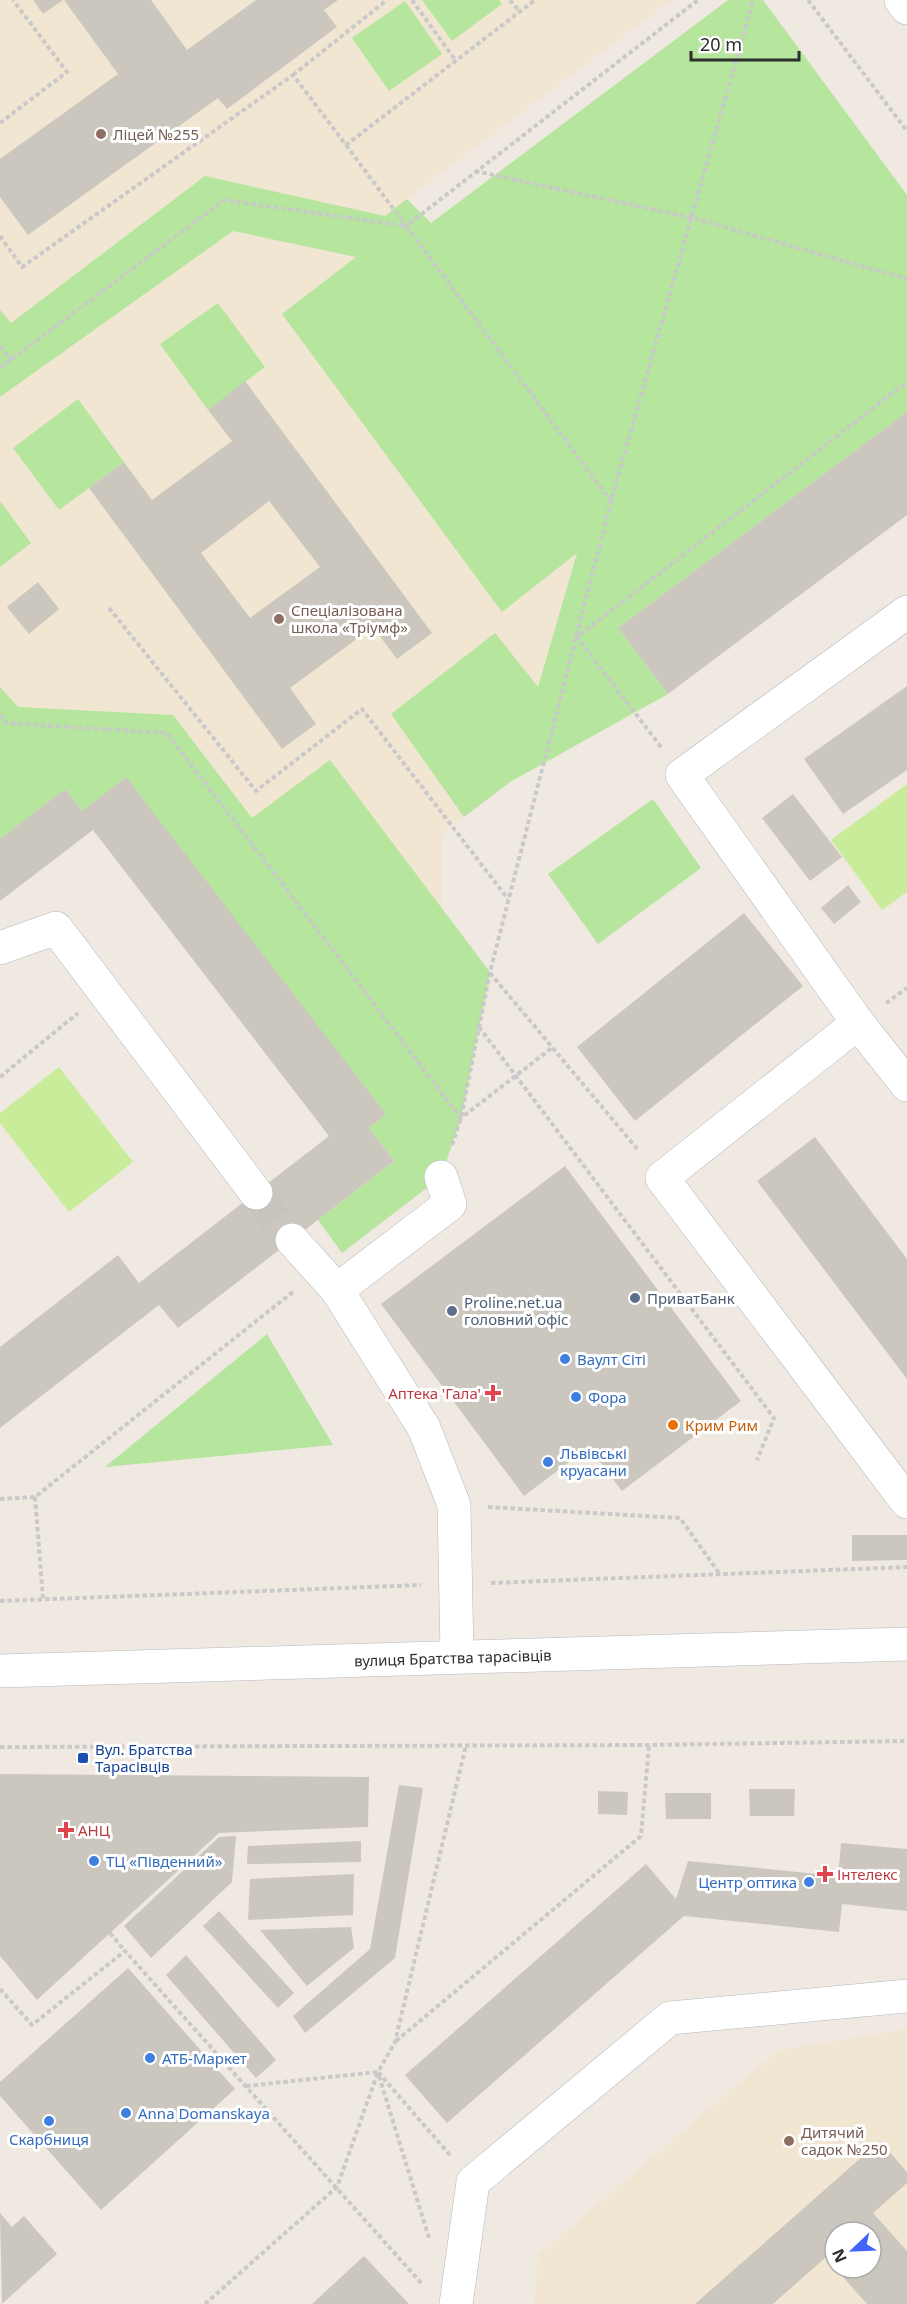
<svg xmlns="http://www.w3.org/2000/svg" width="907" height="2304" font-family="'Noto Sans',sans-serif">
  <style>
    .education { fill: #f0e6d1; fill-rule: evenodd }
    .green { fill: #b6e59e }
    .pitch { fill: #c9ec9a }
    .building { fill: #cbc7bf; fill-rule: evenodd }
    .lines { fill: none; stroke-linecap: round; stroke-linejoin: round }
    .minor-tunnel { stroke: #c8c4bd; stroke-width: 33; stroke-dasharray: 33 16; stroke-linecap: butt }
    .minor-casing { stroke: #b4b7c1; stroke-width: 34 }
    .path { stroke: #c9c9c9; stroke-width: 4; stroke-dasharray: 4.5 3; stroke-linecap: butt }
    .minor { stroke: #fff; stroke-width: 33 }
    .education-dot { fill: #8d6e63; stroke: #fff; stroke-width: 2 }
    .service-dot { fill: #5c6f8a; stroke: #fff; stroke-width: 2 }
    .shop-dot { fill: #3f7fe0; stroke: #fff; stroke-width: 2 }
    .health-dot { fill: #e0444e; stroke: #fff; stroke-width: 2 }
    .food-dot { fill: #e8710a; stroke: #fff; stroke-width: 2 }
    .transit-dot { fill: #1a4fb4; stroke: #fff; stroke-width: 2 }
    .labels { text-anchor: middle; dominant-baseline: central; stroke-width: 6; stroke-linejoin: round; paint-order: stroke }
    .education-label { font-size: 15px; fill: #785e54; stroke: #fff; text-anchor: start }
    .service-label { font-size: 15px; fill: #4e5e75; stroke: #fff; text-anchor: start }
    .shop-label { font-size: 15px; fill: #366cbe; stroke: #fff; text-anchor: start }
    .health-label { font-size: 15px; fill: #be3a42; stroke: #fff; text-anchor: start }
    .food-label { font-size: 15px; fill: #c56008; stroke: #fff; text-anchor: start }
    .street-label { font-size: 15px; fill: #2e2e2e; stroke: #fff }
    .transit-label { font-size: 15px; fill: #164399; stroke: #fff; text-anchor: start }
  </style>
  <rect width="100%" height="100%" fill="#efe9e1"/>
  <path class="education" d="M0 0H671L385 216 205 176 10 323 0 310Z
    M233 231 356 257 577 552 510 782 442 834 441 999 409 1023 173 715 17 707 0 687V395Z
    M907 2029V2304H534L538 2255 778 2050ZM835 2232H871V2268H835Z"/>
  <path class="green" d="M422 0H499L502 4 452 41Z
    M728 0H763L907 195V412L618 628 668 694 510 782 464 817 391 714 495 633 538 687 577 553 502 612 282 314 356 257 233 231 0 397V310L11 323 205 176 385 216 407 199 431 223Z
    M405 1 442 54 389 91 352 38Z
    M218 303 265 367 208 410 160 344Z
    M78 399 124 462 59 510 13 448Z
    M0 501 31 543 0 567Z
    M0 687 18 707 173 715 252 818 330 760 490 972 461 1118 441 1177 342 1253 318 1220 394 1161 369 1128 386 1114 82 811 65 789 0 839Z
    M653 799 701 868 598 944 548 874Z
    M267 1334 333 1445 105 1467Z"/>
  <path class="pitch" d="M907 784V892L882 910 831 840Z
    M59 1067 133 1162 69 1212 0 1123V1113Z"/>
  <path class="building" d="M33 0H63L43 14Z
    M64 0H151L187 50 256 0H338L324 10 337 27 227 109 218 98 28 235 0 197V159L118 74Z
    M245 381 432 633 397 659 373 627 290 688 316 724 282 749 89 488 124 462 152 500 232 441 208 410ZM269 501 320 567 250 618 201 553Z
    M907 412V515L668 694 618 628Z
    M38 582 59 609 29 634 7 607Z
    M907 686V770L843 814 804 759Z
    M126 777 386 1114 369 1128 394 1161 178 1328 159 1305 0 1428V1347L118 1255 139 1283 329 1136 93 830 0 901V839L65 789 82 811Z
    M793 794 842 857 810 881 762 818Z
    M848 885 861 902 834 924 821 908Z
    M744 913 803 986 635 1121 577 1047Z
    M815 1137 907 1259V1379L757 1181Z
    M565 1166 741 1401 622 1491 589 1447 524 1496 381 1304Z
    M852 1535H907V1560L852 1561Z
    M0 1774 369 1777 368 1827 219 1833 37 2000 0 1956Z
    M399 1785 423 1788 395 1958 305 2033 293 2016 370 1949Z
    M749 1789H795L794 1816H750Z
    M598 1791 628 1792 627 1815 598 1814Z
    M665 1793H711V1819H666Z
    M236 1836 232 1882 151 1958 124 1926 219 1837Z
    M361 1841V1862L247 1864 248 1846Z
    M841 1843 907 1849V1911L842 1904 839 1932 684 1916 447 2123 405 2075 646 1864 676 1899 688 1861 838 1876Z
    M354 1874 353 1915 248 1920 250 1879Z
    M219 1911 294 1993 278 2008 203 1926Z
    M351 1927 354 1948 307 1986 260 1930Z
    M186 1955 276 2060 256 2078 166 1975Z
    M128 1968 235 2089 101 2210 0 2096V2082Z
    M880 2141 907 2172V2183L873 2213 907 2251V2304H867L835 2268H871V2232H835V2268L826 2257 773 2304H695Z
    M0 2213 12 2227 24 2216 57 2254 2 2304Z
    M364 2256 409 2304H312Z"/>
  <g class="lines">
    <path class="minor-tunnel" d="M256 1193 292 1240"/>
    <g class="minor-casing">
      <g id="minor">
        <path d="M901 0 907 8"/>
        <path d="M907 612 682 775 858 1023 907 1085"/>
        <path d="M0 948 56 928 256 1193"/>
        <path d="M858 1023 662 1178 907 1502"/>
        <path d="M292 1240 337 1290 424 1428 454 1505 457 1655"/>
        <path d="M337 1290 450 1204 441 1177"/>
        <path id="s1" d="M0 1671 907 1644"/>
        <path d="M456 2304 473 2182 670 2018 907 1996"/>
      </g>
    </g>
    <path class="path" d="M412 0 456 61
      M510 0 520 12
      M808 0 907 131
      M293 75 387 0
      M0 123 67 72 13 0
      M346 145 406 226 698 0
      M475 171 693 218 907 279
      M0 236 22 267 293 75 346 145 535 0
      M0 346 11 360
      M0 368 224 200 406 226 611 501
      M109 608 256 791 362 709 508 899
      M0 715 6 723 167 733 461 1118 553 1047
      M661 747 577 637 907 382
      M490 973 639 1151
      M886 1003 907 988
      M479 1027 774 1418 757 1460
      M0 1077 78 1013
      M452 1145 461 1118 490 972 611 501 753 0
      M35 1497 43 1598
      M0 1499 35 1497 294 1291
      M488 1507 680 1518 719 1573
      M491 1583 907 1567
      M0 1601 421 1585
      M0 1747 649 1745 907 1741
      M110 1933 125 1951
      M0 1989 32 2025 125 1951 423 2285
      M396 2041 641 1836 649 1745
      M379 2076 429 2238
      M246 2086 378 2072
      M450 2155 378 2072 395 2042 466 1745
      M205 2304 337 2187 378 2072"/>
    <use href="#minor" class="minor"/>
  </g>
  <g class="education-dot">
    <circle cx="101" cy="134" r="6"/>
    <circle cx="279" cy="619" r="6"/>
    <circle cx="789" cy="2141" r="6"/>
  </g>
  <g class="service-dot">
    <circle cx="635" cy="1298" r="6"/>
    <circle cx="452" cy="1311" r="6"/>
  </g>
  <g class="shop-dot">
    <circle cx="565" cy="1359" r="6"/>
    <circle cx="576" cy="1397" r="6"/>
    <circle cx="548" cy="1462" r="6"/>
    <circle cx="94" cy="1861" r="6"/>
    <circle cx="809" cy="1882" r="6"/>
    <circle cx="150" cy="2058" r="6"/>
    <circle cx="126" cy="2113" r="6"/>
    <circle cx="49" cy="2121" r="6"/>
  </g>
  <g class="health-dot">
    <path d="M490 1384h6v6h6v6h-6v6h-6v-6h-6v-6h6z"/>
    <path d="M63 1821h6v6h6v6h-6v6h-6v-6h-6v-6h6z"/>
    <path d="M822 1865h6v6h6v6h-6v6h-6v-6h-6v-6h6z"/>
  </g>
  <circle class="food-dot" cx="673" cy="1425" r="6"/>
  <rect class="transit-dot" x="77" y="1752" width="12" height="12" rx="3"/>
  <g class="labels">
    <g class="education-label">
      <text x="113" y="134">Ліцей №255</text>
      <text x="291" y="610">Спеціалізована<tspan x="291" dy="17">школа «Тріумф»</tspan></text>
      <text x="801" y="2132">Дитячий<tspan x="801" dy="17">садок №250</tspan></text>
    </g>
    <g class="service-label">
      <text x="647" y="1298">ПриватБанк</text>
      <text x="464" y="1302">Proline.net.ua<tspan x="464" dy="17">головний офіс</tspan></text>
    </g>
    <g class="shop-label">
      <text x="577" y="1359">Ваулт Сіті</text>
      <text x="588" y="1397">Фора</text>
      <text x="560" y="1453">Львівські<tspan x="560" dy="17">круасани</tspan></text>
      <text x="106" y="1861">ТЦ «Південний»</text>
      <text x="797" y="1882" text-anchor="end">Центр оптика</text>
      <text x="162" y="2058">АТБ-Маркет</text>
      <text x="138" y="2113">Anna Domanskaya</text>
      <text x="49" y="2139" text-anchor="middle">Скарбниця</text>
    </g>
    <g class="health-label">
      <text x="481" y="1393" text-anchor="end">Аптека 'Гала'</text>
      <text x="78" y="1830">АНЦ</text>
      <text x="837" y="1874">Інтелекс</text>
    </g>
    <g class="food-label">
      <text x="685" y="1425">Крим Рим</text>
    </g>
    <g class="street-label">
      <text stroke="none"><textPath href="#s1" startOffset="453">вулиця Братства тарасівців</textPath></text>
    </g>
    <g class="transit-label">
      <text x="95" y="1749">Вул. Братства<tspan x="95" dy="17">Тарасівців</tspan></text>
    </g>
  </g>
  <g transform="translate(853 2250) rotate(247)"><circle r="28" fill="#ffffff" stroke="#ababab" stroke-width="1.5"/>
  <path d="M0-4.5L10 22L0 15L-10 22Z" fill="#4264fb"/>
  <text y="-9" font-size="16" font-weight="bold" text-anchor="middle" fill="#2e2e2e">N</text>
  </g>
  <path d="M691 51v9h108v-9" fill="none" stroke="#2e2e2e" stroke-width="3"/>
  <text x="700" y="51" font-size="18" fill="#2e2e2e" stroke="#ffffff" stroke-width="4.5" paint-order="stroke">20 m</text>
</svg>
